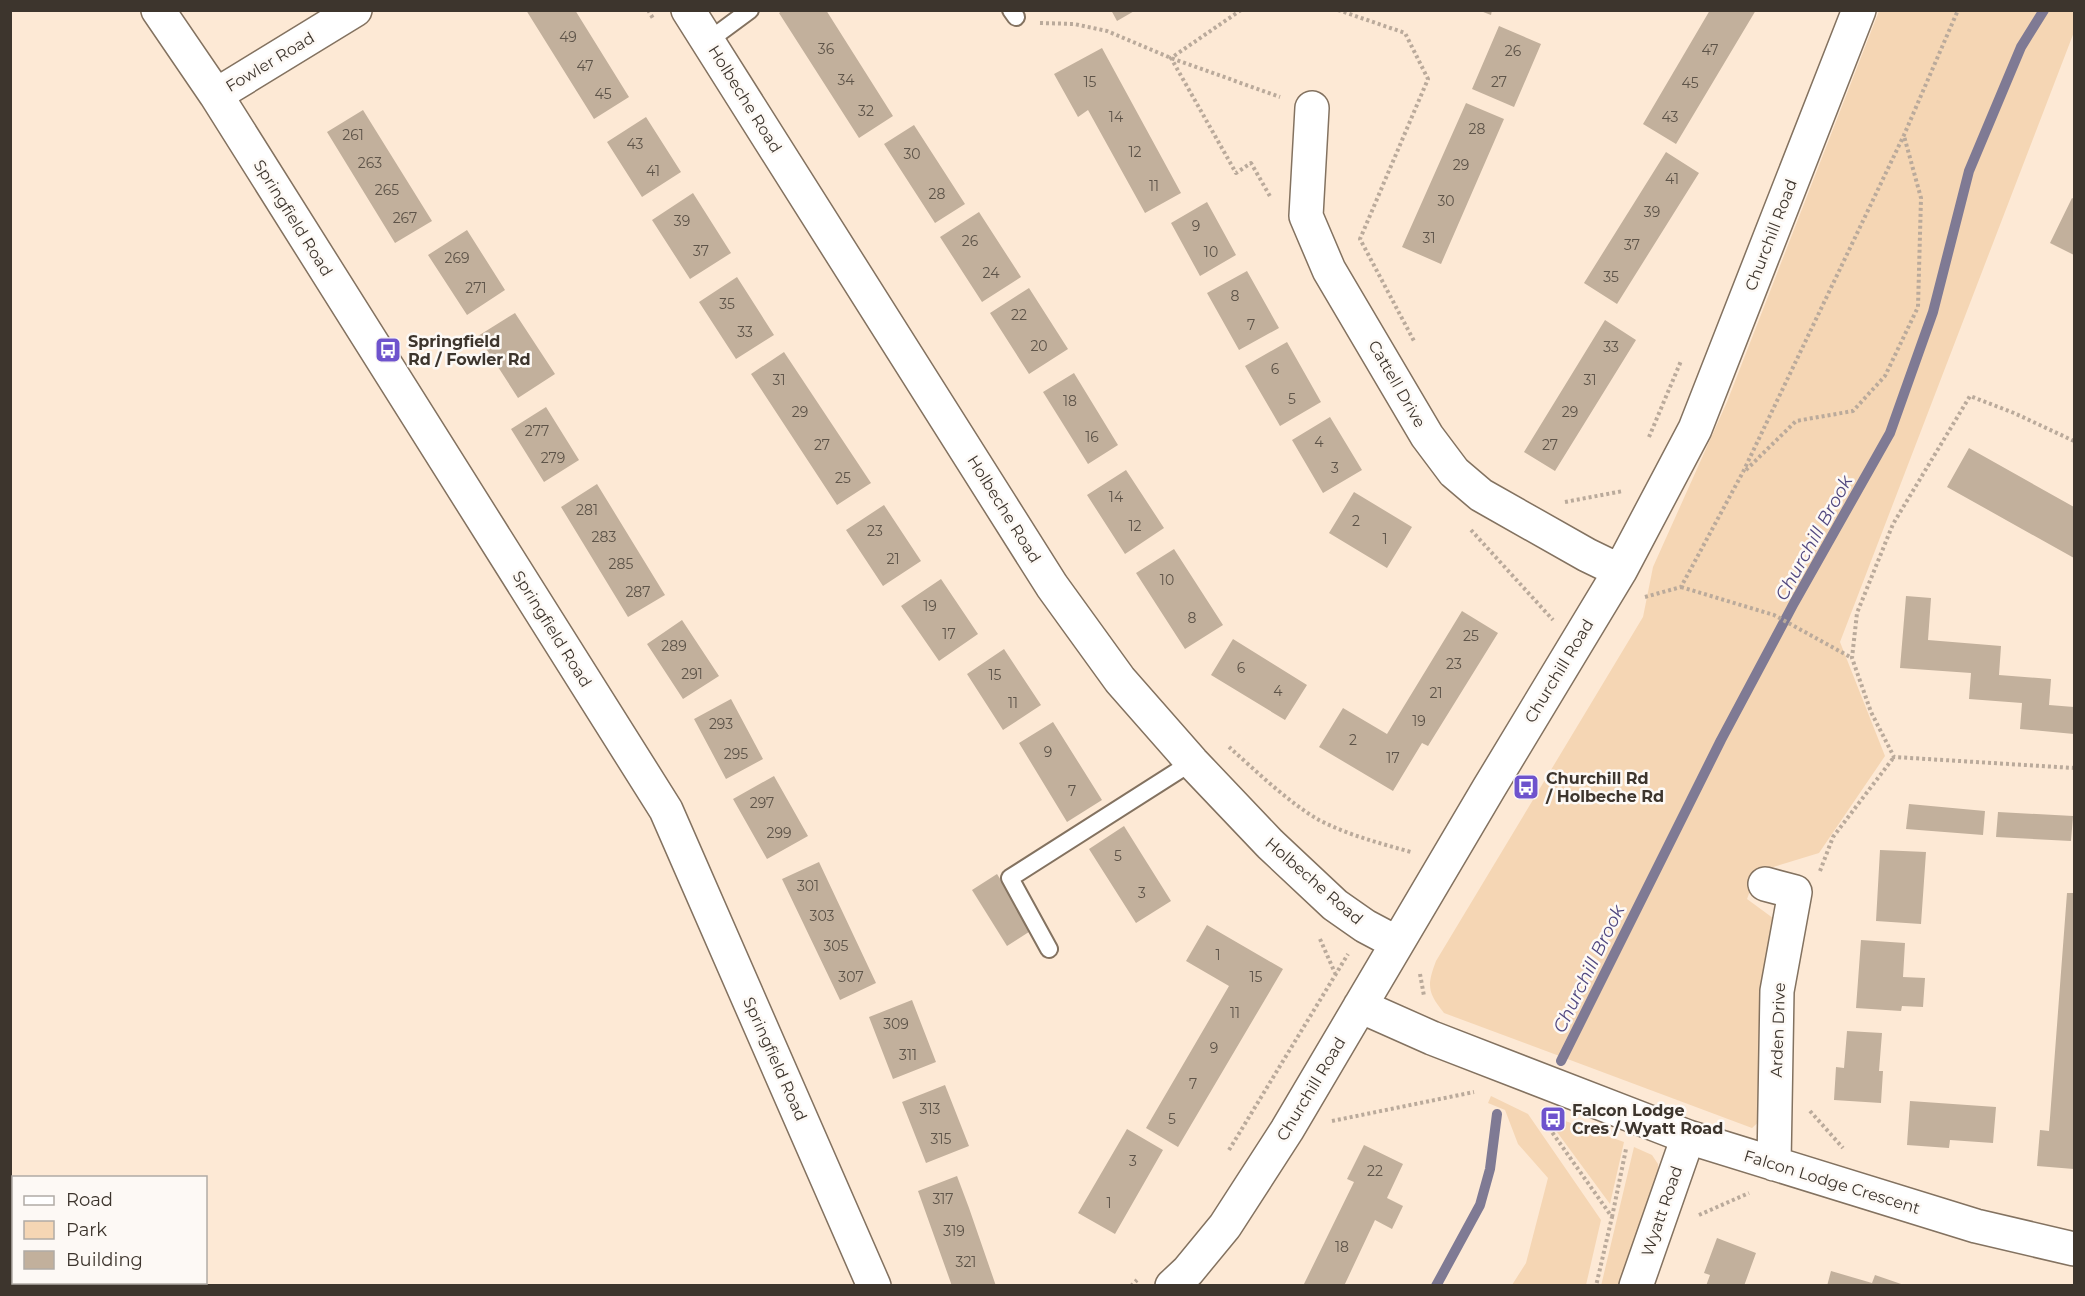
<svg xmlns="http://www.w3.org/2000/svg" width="2085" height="1296" font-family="Montserrat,sans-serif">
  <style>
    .green { fill: #f5d6b4 }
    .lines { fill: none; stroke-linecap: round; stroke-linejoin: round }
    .stream { stroke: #7f7a94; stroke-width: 10 }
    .building { fill: #c2b09c }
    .service-casing { stroke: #837260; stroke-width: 20 }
    .minor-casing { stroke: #837260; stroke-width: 36 }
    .path { stroke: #baaa9b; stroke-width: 4; stroke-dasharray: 3 3; stroke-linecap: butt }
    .service { stroke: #fff; stroke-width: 16 }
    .minor { stroke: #fff; stroke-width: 33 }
    .labels { text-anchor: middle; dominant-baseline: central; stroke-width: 5; stroke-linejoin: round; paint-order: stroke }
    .number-label { font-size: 14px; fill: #5e5449 }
    .street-label { font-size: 16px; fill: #3d352d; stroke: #fdf9f5 }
    .poi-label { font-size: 16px; font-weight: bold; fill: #3d352d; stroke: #fdf9f5; text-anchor: start }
    .water-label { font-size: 18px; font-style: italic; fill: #514880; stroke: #fdf9f5 }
  </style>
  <rect width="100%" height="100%" fill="#fde9d5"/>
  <path class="green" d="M1879 11H2074V32L1840 642 1885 756 1819 853 1757 872 1747 899 1777 921 1764 1117 1752 1128 1444 1013C1427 992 1427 985 1436 961L1643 617 1653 567 1727 402Z
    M1491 1096 1528 1114 1601 1220 1586 1285H1512L1526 1263 1548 1178 1518 1144 1505 1110 1488 1103Z
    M1543 1113 1624 1142 1610 1204Z
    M1634 1147 1652 1155 1658 1164 1659 1185 1622 1285 1601 1286Z"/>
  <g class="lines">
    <path class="stream" d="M1561 1061 1721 740 1794 603 1890 433 1933 312 1969 171 2021 47 2044 10
      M1436 1286 1480 1205 1490 1169 1497 1114"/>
  </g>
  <path class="building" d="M526 10H575L629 97 594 119Z
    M783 10H826L893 116 859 138 779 13Z
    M1111 10H1136L1117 21Z
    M1478 10H1492L1491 15Z
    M1710 10H1756L1676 144 1643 124Z
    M1499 26 1541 44 1514 107 1472 89Z
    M1102 48 1181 193 1145 213 1088 110 1078 117 1054 74Z
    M1466 103 1504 119 1441 264 1402 247Z
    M363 110 432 221 395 243 327 132Z
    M646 117 681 172 642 197 607 142Z
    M914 125 965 204 935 223 884 144Z
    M1666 152 1699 173 1617 304 1584 283Z
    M693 193 731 253 690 279 652 220Z
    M2072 198 2074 199V255L2050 243Z
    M1207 202 1236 255 1200 276 1171 223Z
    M979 212 1021 277 982 302 940 237Z
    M467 230 505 290 467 315 428 255Z
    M1247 271 1279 328 1239 350 1207 293Z
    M737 277 774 335 736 359 699 302Z
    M1029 288 1068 349 1029 374 990 313Z
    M515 313 555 374 518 398 478 336Z
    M1605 320 1636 340 1555 471 1524 452Z
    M1287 342 1321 402 1280 426 1245 366Z
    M784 352 871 483 837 505 751 374Z
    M1074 373 1118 445 1088 464 1043 392Z
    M546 407 579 460 544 482 511 429Z
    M1330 417 1362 470 1323 493 1292 440Z
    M1969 448 2074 507V558L1947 487Z
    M1126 470 1164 528 1125 554 1087 495Z
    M597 484 665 595 628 617 561 507Z
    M1354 492 1412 527 1387 568 1329 533Z
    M884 505 921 561 883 586 846 530Z
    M1174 549 1223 625 1185 649 1136 573Z
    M941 579 978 634 939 661 901 606Z
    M1906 596 1931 598 1928 640 2001 646 1999 675 2051 679 2049 705 2074 707V734L2020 729 2022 703 1969 699 1971 673 1900 668Z
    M1462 611 1498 633 1428 746 1422 743 1393 791 1319 747 1343 708 1387 734Z
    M682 620 719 676 683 699 647 644Z
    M1233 639 1307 685 1285 720 1211 675Z
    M1004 649 1041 705 1003 730 967 674Z
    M731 699 763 759 726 779 694 719Z
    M1053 722 1102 800 1067 822 1019 743Z
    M774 776 808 836 767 859 733 799Z
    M1909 804 1985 811 1983 835 1906 829Z
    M1998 812 2073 816 2071 841 1996 837Z
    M1124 826 1171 901 1136 923 1089 849Z
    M1880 850 1926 852 1921 924 1876 921Z
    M819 862 876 983 840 1000 782 879Z
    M997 874 1032 930 1007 946 972 890Z
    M2067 893H2074V1169L2037 1166 2040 1130 2049 1131Z
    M1207 925 1283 969 1178 1147 1146 1128 1229 986 1186 961Z
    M1861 940 1905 943 1903 977 1925 978 1923 1007 1902 1006 1901 1011 1856 1008Z
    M912 1000 936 1062 893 1079 869 1017Z
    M1847 1031 1882 1033 1879 1071H1883L1881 1103 1834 1100 1836 1067 1844 1068Z
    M945 1085 969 1146 926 1163 902 1102Z
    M1910 1101 1996 1107 1993 1143 1950 1140 1949 1148 1907 1145Z
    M1127 1129 1163 1150 1115 1234 1078 1213Z
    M1364 1145 1403 1164 1387 1198 1403 1206 1392 1229 1375 1220 1344 1286H1303L1354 1182 1347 1179Z
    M957 1176 969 1208 996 1286H952L918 1191Z
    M1717 1238 1756 1253 1744 1286H1706L1710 1275 1704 1273Z
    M1831 1271 1872 1283 1875 1275 1907 1286H1827Z"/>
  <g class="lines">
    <g class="service-casing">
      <path id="service" d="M1011 10 1016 17
        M708 41 750 10
        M1049 949 1010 878 1192 762"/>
    </g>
    <g class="minor-casing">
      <path id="minor" d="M158 10 216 95 666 810 874 1286
        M688 10 1052 586 1120 680 1192 762 1270 844 1335 905 1365 926 1397 943
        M216 95 355 10
        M1312 108 1306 216 1329 270 1427 436 1454 472 1481 495 1587 555 1620 571
        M1765 884 1795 892 1777 991 1774 1164
        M1360 1006 1432 1038 1688 1137 1976 1226 2074 1249
        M1172 1286 1188 1271 1225 1226 1287 1130 1489 788 1620 571 1695 429 1859 10
        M1636 1286 1688 1137"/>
    </g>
    <path class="path" d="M648 10 654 20
      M1241 10 1171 58 1236 173 1251 163 1271 198
      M1338 10 1405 33 1428 79 1360 239 1414 341
      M1040 23 1074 24 1107 31 1171 58 1280 97
      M1649 437 1681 361
      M2074 441 2014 413 1970 396 1893 524 1857 613 1852 658 1871 712 1894 757 2074 768
      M1746 470 1796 421 1853 411 1885 376 1918 307 1921 198 1904 136
      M1565 502 1623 491
      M1471 530 1553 620
      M1681 587 1774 615 1852 658
      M1645 597 1681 587 1743 472 1904 135 1958 10
      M1229 747C1255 770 1289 803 1319 820 1348 835 1379 843 1411 852
      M1820 871 1833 837 1894 757
      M1320 939 1335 973
      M1420 974 1424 996
      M1810 1111 1843 1148
      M1542 1118 1612 1217 1596 1286
      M1332 1121 1474 1092
      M1229 1150 1348 954
      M1699 1215 1749 1193
      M1612 1217 1626 1149
      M1131 1286 1137 1280"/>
    <use href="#service" class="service"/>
    <use href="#minor" class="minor"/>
  </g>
  <defs>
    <g id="bus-square" transform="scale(1.35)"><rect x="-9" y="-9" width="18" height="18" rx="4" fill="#6e53cd" stroke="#fdf9f5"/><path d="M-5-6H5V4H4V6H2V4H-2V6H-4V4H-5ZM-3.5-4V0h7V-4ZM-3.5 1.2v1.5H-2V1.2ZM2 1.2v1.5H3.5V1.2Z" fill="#fff"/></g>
  </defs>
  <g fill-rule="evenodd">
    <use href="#bus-square" x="388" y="350"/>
    <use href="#bus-square" x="1526" y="787"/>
    <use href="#bus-square" x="1553" y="1119"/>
  </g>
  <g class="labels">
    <g class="number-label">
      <text x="568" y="37">49</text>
      <text x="826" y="49">36</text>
      <text x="1710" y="50">47</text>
      <text x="1513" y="51">26</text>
      <text x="585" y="66">47</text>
      <text x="846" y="80">34</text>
      <text x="1090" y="82">15</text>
      <text x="1499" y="82">27</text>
      <text x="1690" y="83">45</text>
      <text x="603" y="94">45</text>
      <text x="866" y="111">32</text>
      <text x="1116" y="117">14</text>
      <text x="1670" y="117">43</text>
      <text x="1477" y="129">28</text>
      <text x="353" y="135">261</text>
      <text x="635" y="144">43</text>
      <text x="1135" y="152">12</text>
      <text x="912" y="154">30</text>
      <text x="370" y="163">263</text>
      <text x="1461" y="165">29</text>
      <text x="653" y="171">41</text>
      <text x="1672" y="179">41</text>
      <text x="1154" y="186">11</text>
      <text x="387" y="190">265</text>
      <text x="937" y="194">28</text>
      <text x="1446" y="201">30</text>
      <text x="1652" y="212">39</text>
      <text x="405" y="218">267</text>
      <text x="682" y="221">39</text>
      <text x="1196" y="226">9</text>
      <text x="1429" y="238">31</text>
      <text x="970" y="241">26</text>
      <text x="1632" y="245">37</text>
      <text x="701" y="251">37</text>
      <text x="1211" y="252">10</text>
      <text x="457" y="258">269</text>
      <text x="991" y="273">24</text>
      <text x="1611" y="277">35</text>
      <text x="476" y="288">271</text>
      <text x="1235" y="296">8</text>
      <text x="727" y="304">35</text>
      <text x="1019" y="315">22</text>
      <text x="1251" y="325">7</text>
      <text x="745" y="332">33</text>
      <text x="1039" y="346">20</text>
      <text x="1611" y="347">33</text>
      <text x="1275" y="369">6</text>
      <text x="779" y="380">31</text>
      <text x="1590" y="380">31</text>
      <text x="1292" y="399">5</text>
      <text x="1070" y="401">18</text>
      <text x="800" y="412">29</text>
      <text x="1570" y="412">29</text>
      <text x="537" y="431">277</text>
      <text x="1092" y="437">16</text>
      <text x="1319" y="442">4</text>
      <text x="822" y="445">27</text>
      <text x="1550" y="445">27</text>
      <text x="553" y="458">279</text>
      <text x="1335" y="468">3</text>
      <text x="843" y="478">25</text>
      <text x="1116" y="497">14</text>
      <text x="587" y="510">281</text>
      <text x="1356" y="521">2</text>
      <text x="1135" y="526">12</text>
      <text x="875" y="531">23</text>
      <text x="604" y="537">283</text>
      <text x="1385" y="539">1</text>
      <text x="893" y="559">21</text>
      <text x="621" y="564">285</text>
      <text x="1167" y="580">10</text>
      <text x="638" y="592">287</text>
      <text x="930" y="606">19</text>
      <text x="1192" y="618">8</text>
      <text x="949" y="634">17</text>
      <text x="1471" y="636">25</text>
      <text x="674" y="646">289</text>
      <text x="1454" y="664">23</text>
      <text x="1241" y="668">6</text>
      <text x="692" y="674">291</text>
      <text x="995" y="675">15</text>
      <text x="1278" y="691">4</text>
      <text x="1436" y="693">21</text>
      <text x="1013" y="703">11</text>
      <text x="1419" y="721">19</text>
      <text x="721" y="724">293</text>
      <text x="1353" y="740">2</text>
      <text x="1048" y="752">9</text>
      <text x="736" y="754">295</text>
      <text x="1393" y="758">17</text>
      <text x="1072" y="791">7</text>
      <text x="762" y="803">297</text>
      <text x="779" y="833">299</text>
      <text x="1118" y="856">5</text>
      <text x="808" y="886">301</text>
      <text x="1142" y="893">3</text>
      <text x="822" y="916">303</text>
      <text x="836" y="946">305</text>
      <text x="1218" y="955">1</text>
      <text x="851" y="977">307</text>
      <text x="1256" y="977">15</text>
      <text x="1235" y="1013">11</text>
      <text x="896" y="1024">309</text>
      <text x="1214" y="1048">9</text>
      <text x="908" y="1055">311</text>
      <text x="1193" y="1084">7</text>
      <text x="930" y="1109">313</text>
      <text x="1172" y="1119">5</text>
      <text x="941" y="1139">315</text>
      <text x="1133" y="1161">3</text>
      <text x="1375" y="1171">22</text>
      <text x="943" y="1199">317</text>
      <text x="1109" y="1203">1</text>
      <text x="954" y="1231">319</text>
      <text x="1342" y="1247">18</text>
      <text x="966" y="1262">321</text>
    </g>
    <g class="street-label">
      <text transform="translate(270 62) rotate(-31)">Fowler Road</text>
      <text transform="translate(745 99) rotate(58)">Holbeche Road</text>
      <text transform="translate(293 218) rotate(58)">Springfield Road</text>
      <text transform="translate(1771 235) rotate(-69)">Churchill Road</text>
      <text transform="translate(1397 384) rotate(60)">Cattell Drive</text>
      <text transform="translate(1004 509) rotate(58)">Holbeche Road</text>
      <text transform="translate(552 629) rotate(58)">Springfield Road</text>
      <text transform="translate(1559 671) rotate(-59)">Churchill Road</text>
      <text transform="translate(1314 881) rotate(41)">Holbeche Road</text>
      <text transform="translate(1778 1030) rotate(-88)">Arden Drive</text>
      <text transform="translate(775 1059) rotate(66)">Springfield Road</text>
      <text transform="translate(1311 1089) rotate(-59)">Churchill Road</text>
      <text transform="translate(1832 1182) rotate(17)">Falcon Lodge Crescent</text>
      <text transform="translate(1662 1211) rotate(-71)">Wyatt Road</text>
    </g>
    <g class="poi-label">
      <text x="408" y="341">Springfield<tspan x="408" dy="18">Rd / Fowler Rd</tspan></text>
      <text x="1546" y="778">Churchill Rd<tspan x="1546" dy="18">/ Holbeche Rd</tspan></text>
      <text x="1572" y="1110">Falcon Lodge<tspan x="1572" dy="18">Cres / Wyatt Road</tspan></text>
    </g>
    <g class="water-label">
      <text transform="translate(1814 538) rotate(-61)">Churchill Brook</text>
      <text transform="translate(1589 969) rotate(-64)">Churchill Brook</text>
    </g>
  </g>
  <rect width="2085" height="1296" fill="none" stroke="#3d352d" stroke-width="24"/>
  <rect x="12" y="1176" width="195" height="108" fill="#fdf9f5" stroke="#b0aba5" stroke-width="1.5"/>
  <rect x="24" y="1196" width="30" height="9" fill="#ffffff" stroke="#b0aba5" stroke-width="1.5"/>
  <text x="66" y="1206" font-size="18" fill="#3d352d">Road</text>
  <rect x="24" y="1221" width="30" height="18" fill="#f5d6b4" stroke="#b0aba5" stroke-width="1.5"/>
  <text x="66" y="1236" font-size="18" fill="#3d352d">Park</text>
  <rect x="24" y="1251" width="30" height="18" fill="#c2b09c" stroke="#b0aba5" stroke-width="1.5"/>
  <text x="66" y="1266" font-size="18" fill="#3d352d">Building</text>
</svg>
